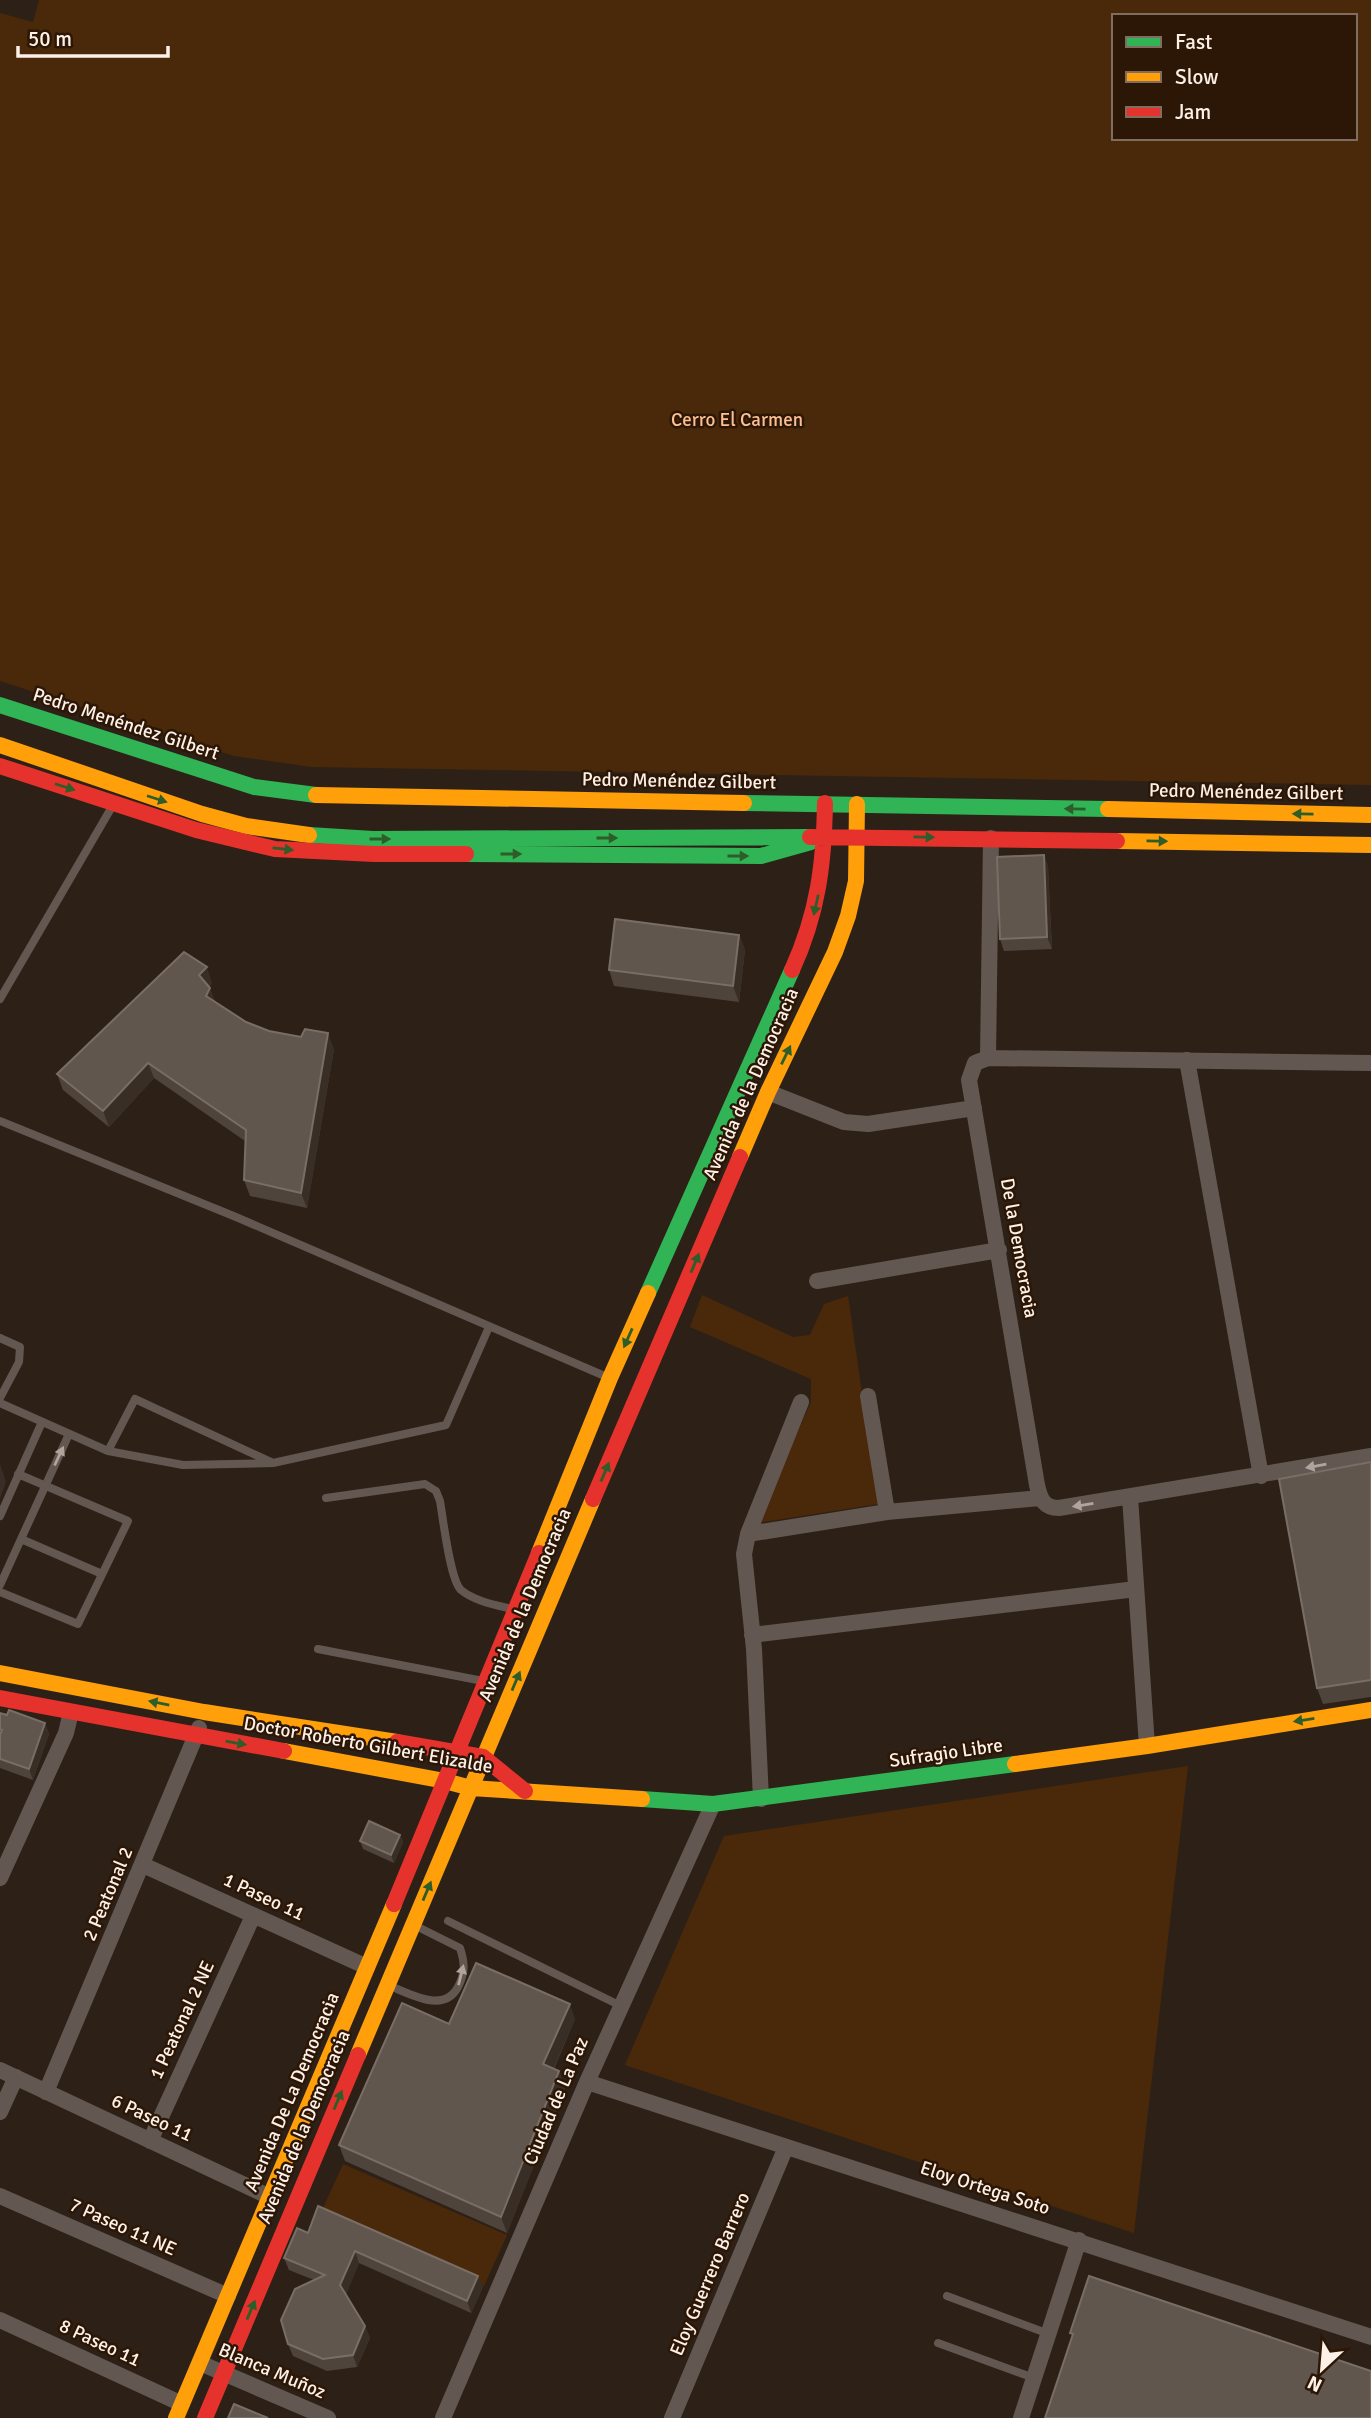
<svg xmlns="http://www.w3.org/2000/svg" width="1371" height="2418" font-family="Signika,sans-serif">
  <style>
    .green { fill: #4a290a; fill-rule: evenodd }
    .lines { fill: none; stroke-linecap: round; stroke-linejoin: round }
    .lane { stroke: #635851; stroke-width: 8 }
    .street { stroke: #635851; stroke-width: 16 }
    .fast { stroke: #30b455; stroke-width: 16 }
    .slow { stroke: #ff9f0a; stroke-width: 16 }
    .jam { stroke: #e5322d; stroke-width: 16 }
    .wall { fill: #4e443c }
    .shaded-wall { fill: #392e25 }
    .building { fill: #61564e; stroke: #796e66; stroke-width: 2 }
    .oneway { fill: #2e5d29 }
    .oneway2 { fill: #b0a49c }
    .labels { text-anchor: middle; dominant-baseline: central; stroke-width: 5; stroke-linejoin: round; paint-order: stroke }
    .park-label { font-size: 19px; fill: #fec092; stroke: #2c1605 }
    .street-label { font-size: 19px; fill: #fdf0e7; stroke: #2c1605 }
  </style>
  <rect width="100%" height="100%" fill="#2d2117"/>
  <path class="green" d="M39 0H1371V785L312 767 234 756 0 681V13L33 22ZM1114 16H1355V138H1114Z
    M702 1295 793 1337 810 1335 824 1304 848 1296 878 1504 757 1523 811 1402V1379L690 1327Z
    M1188 1766 1134 2233 625 2065 724 1836Z
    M343 2164 507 2235 484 2286 320 2215Z"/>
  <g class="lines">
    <path class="lane" d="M0 999 113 805
      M0 1121 236 1217 607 1377
      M0 1338 20 1347 19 1362 0 1398
      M0 1403 108 1451 183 1465 273 1463 446 1425 489 1327
      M108 1451 135 1399 271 1462
      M326 1498 425 1484 436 1491 440 1501C443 1518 450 1580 461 1590 474 1601 496 1605 512 1609
      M0 1516 42 1422
      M21 1539 102 1574
      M0 1585 69 1434
      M0 1592 78 1624 128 1521 18 1474
      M318 1649 483 1681
      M448 1921 621 2006
      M390 1986C411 1994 445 2015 459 1985 465 1972 465 1963 460 1948L414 1925
      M947 2296 1049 2334
      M938 2343 1034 2378"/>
    <path class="street" d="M988 1058 991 838
      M1187 1060 1261 1476
      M1371 1063 988 1058 975 1063 969 1080 1037 1485C1040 1499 1044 1508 1059 1508L1371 1456
      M768 1092 844 1122 868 1124 974 1108
      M817 1281 999 1250
      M868 1396 887 1512
      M1130 1497 1147 1746
      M748 1534 887 1512 1040 1498
      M752 1635 1136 1589
      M761 1799 754 1649 744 1554 748 1534 801 1402
      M143 1865 367 1967
      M0 1878 66 1733 71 1712
      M0 2070 270 2197
      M587 2082 1371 2337
      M46 2092 199 1728
      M0 2112 16 2077
      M150 2141 253 1916
      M0 2196 228 2296
      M0 2320 182 2404
      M200 2363 328 2418
      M443 2418 587 2082 713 1804
      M672 2418 786 2147
      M1021 2418 1079 2240"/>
    <path class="fast" d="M0 705 254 787 316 795
      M744 803 1108 809
      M309 835 373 839 810 837
      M466 854 761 856 811 842
      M648 1293 792 970
      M642 1799 713 1804 1015 1764"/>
    <path class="slow" d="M0 745 202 814 246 826 309 835
      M316 795 744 803
      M1108 809 1371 815
      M1117 841 1371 845
      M740 1157 768 1092 835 952 848 916 856 881 857 804
      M539 1553 610 1378 648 1293
      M0 1673 204 1712 397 1742
      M284 1751 445 1781 471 1788 642 1799
      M1015 1764 1147 1746 1371 1710
      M358 2055 593 1499
      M176 2418 394 1904"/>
    <path class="jam" d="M0 766 196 830 275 849 374 854H466
      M810 837 1117 841
      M792 970C818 913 824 864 825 803
      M593 1499 740 1157
      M0 1698 284 1751
      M397 1742 483 1757 525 1791
      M394 1904 539 1553
      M205 2418 358 2055"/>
  </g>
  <path class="wall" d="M1044 855 1048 867 1052 949 1004 951 1000 939Z
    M739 935 745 950 739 1002 614 986 609 970Z
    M212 983 209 987 215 1002 246 1022 269 1031 334 1049 307 1208 250 1196 244 1180 245 1141 154 1078 109 1127 63 1090 57 1074Z
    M1371 1462V1697L1323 1704 1317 1688Z
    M0 1713 45 1723 49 1734 33 1780 0 1768Z
    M400 1835 403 1842 394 1863 363 1849 360 1841Z
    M575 2019 554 2069 559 2071 565 2087 507 2233 345 2161 339 2145 449 2024Z
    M308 2233 483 2287 471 2313 359 2263 346 2294 365 2326 370 2338 357 2367 327 2371 293 2356 288 2344 314 2280 289 2270 284 2258Z"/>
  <path class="shaded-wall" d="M1044 855 1048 867 1052 949 1047 937Z
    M739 935 745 950 739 1002 733 986Z
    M207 967 212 983 205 991 199 975Z
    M210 988 216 1004 206 996Z
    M328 1033 334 1049 307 1208 301 1193Z
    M148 1063 154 1078 109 1127 103 1111Z
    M0 1464 6 1482 0 1499Z
    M45 1723 49 1734 33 1780 29 1769Z
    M400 1835 403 1842 394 1863 391 1855Z
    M570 2004 575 2019 549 2079 543 2064Z
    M559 2071 565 2087 507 2233 501 2217Z
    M355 2251 359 2263 345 2297 340 2285Z
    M478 2276 483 2287 471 2313 467 2301Z
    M365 2326 370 2338 357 2367 353 2355Z"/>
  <path class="building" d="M1044 855 1047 937 1000 939 997 857Z
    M615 919 739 935 733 986 609 970Z
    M184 952 207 967 199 975 210 988 206 996 246 1022 269 1031 301 1037 305 1029 328 1033 301 1193 244 1180 246 1130 148 1063 103 1111 57 1074Z
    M1371 1462V1680L1317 1688 1279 1479Z
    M9 1710 45 1723 29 1769 0 1759V1735L2 1730 0 1729V1713L7 1715Z
    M369 1821 400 1835 391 1855 360 1841Z
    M476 1963 570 2004 543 2064 559 2071 501 2217 339 2145 402 2003 449 2024Z
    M318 2206 478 2276 467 2301 355 2251 340 2285 365 2326 353 2355 323 2359 288 2344 281 2320 295 2289 325 2275 284 2258 297 2228 308 2233Z
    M1089 2276 1371 2371V2418H1045L1073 2334 1070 2333Z
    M234 2404 268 2418H228Z"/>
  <defs><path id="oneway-solid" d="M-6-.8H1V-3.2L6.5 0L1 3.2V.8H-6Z" transform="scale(1.75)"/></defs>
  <g class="oneway">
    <use href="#oneway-solid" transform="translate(65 787) rotate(18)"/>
    <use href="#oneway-solid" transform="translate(157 799) rotate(18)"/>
    <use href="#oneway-solid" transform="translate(1075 809) rotate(-179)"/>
    <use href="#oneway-solid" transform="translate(1303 814) rotate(-179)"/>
    <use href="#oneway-solid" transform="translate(924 837) rotate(1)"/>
    <use href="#oneway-solid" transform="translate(607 838)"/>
    <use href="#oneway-solid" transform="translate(380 839)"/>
    <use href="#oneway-solid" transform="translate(1157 841) rotate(1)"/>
    <use href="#oneway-solid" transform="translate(283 849) rotate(6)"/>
    <use href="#oneway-solid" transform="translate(511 854)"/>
    <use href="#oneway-solid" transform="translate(738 856)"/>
    <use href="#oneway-solid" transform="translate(816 905) rotate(103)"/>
    <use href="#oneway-solid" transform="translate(786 1055) rotate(-64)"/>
    <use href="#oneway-solid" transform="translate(695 1263) rotate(-67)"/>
    <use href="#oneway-solid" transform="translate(628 1338) rotate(114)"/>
    <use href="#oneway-solid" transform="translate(605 1472) rotate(-67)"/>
    <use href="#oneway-solid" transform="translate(516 1681) rotate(-67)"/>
    <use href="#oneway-solid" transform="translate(159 1703) rotate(-169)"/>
    <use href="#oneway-solid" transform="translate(1304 1720) rotate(171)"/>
    <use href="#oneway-solid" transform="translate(236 1743) rotate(10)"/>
    <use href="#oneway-solid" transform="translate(427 1891) rotate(-67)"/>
    <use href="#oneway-solid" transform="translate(338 2100) rotate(-67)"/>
    <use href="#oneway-solid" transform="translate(251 2310) rotate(-67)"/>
  </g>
  <g class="oneway2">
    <use href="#oneway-solid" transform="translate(59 1456) rotate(-65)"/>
    <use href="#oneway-solid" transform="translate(1316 1466) rotate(170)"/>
    <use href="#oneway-solid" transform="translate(1083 1505) rotate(171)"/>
    <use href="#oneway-solid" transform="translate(461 1975) rotate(-76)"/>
  </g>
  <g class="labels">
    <g class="park-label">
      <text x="737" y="420">Cerro El Carmen</text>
    </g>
    <g class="street-label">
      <text transform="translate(126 724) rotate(18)">Pedro Menéndez Gilbert</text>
      <text transform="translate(679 781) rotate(1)">Pedro Menéndez Gilbert</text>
      <text transform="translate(1246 792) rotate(1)">Pedro Menéndez Gilbert</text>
      <text transform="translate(751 1084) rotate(-66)">Avenida de la Democracia</text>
      <text transform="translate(1019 1248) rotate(80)">De la Democracia</text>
      <text transform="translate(525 1605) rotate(-67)">Avenida de la Democracia</text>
      <text transform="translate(368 1745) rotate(10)">Doctor Roberto Gilbert Elizalde</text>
      <text transform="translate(946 1753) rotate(-8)">Sufragio Libre</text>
      <text transform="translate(108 1894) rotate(-67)">2 Peatonal 2</text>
      <text transform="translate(264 1897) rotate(25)">1 Paseo 11</text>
      <text transform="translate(182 2020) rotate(-65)">1 Peatonal 2 NE</text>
      <text transform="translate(292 2092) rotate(-67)">Avenida De La Democracia</text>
      <text transform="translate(556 2101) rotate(-67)">Ciudad de La Paz</text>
      <text transform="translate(152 2118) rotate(25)">6 Paseo 11</text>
      <text transform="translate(304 2127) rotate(-67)">Avenida de la Democracia</text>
      <text transform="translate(985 2188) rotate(18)">Eloy Ortega Soto</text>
      <text transform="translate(123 2227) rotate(24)">7 Paseo 11 NE</text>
      <text transform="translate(710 2274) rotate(-67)">Eloy Guerrero Barrero</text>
      <text transform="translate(100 2343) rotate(25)">8 Paseo 11</text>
      <text transform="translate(272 2371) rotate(23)">Blanca Muñoz</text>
    </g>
  </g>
  <rect x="1112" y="14" width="245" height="126" fill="#2c1605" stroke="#806d5f" stroke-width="2"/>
  <rect x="1126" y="37" width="35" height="10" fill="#30b455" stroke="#806d5f" stroke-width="2"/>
  <text x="1175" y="49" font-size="21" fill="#fdf0e7">Fast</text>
  <rect x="1126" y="72" width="35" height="10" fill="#ff9f0a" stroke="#806d5f" stroke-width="2"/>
  <text x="1175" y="84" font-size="21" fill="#fdf0e7">Slow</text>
  <rect x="1126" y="107" width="35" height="10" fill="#e5322d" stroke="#806d5f" stroke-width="2"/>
  <text x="1175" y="119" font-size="21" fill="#fdf0e7">Jam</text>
  <g transform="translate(1322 2369) rotate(206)" stroke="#2c1605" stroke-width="5" paint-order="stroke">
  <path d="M0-5L12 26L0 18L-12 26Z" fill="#fdf0e7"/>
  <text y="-10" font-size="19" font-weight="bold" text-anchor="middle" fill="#fdf0e7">N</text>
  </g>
  <path d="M18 46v10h150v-10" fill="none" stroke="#fdf0e7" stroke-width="3.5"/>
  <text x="28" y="46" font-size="21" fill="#fdf0e7" stroke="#2c1605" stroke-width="5" paint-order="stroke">50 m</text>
</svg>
